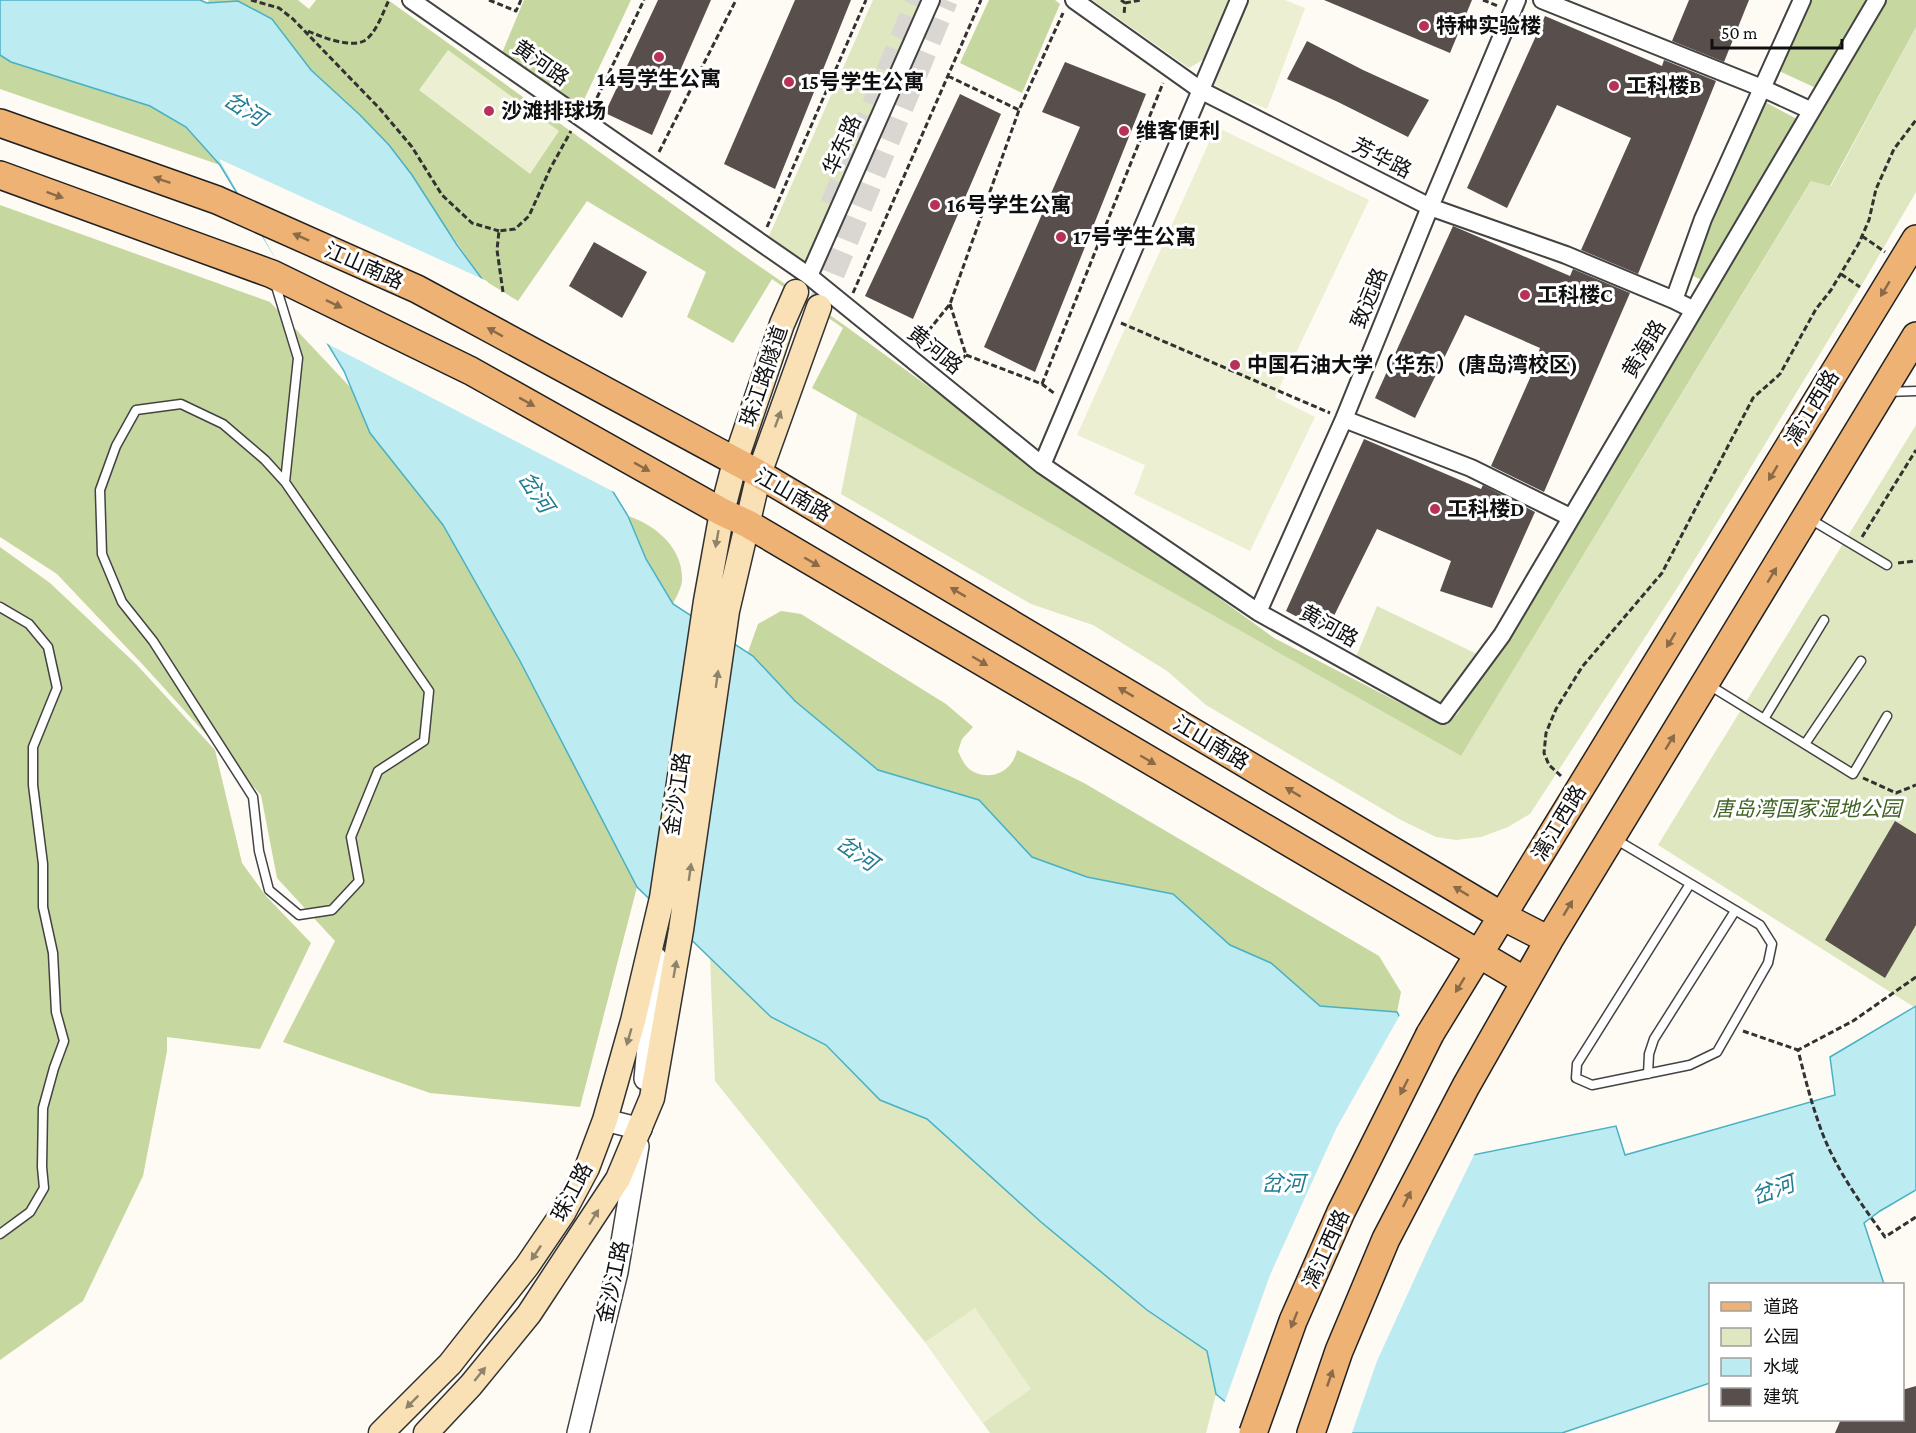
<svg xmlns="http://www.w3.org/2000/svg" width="1916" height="1433" font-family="'Crimson Pro','Noto Sans SC',serif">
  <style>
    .green { fill: #dee7bf }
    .forest { fill: #c6d7a0 }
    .pitch { fill: #ecefd1 }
    .water { fill: #bcebf2; stroke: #49b1c4; stroke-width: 1.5 }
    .pier { fill: #fefaf4 }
    .building { fill: #584f4d }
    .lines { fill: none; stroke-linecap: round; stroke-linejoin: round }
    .secondary-tunnel { stroke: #dad7d2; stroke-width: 24; stroke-dasharray: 24 12; stroke-linecap: butt }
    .service-casing { stroke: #434343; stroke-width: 11 }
    .minor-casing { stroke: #434343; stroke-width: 20 }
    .tertiary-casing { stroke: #434343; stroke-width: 24 }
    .secondary-casing { stroke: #323232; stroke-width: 27 }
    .primary-casing { stroke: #212121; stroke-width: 30 }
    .path { stroke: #323232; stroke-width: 3; stroke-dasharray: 6 3; stroke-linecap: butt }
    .service { stroke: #fff; stroke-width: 8 }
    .minor { stroke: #fff; stroke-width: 16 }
    .tertiary { stroke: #fff; stroke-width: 21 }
    .secondary { stroke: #f9e1b5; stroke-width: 24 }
    .primary { stroke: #eeb374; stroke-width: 27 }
    .primary-bridge-casing { stroke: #212121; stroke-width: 30; stroke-linecap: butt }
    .primary-bridge { stroke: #eeb374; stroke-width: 27 }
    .oneway { fill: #8a6a47 }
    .oneway2 { fill: #90836b }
    .poi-dot { fill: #b73158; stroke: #fff; stroke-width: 2 }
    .labels { text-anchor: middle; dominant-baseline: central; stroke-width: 6; stroke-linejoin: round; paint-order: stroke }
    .poi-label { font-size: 21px; font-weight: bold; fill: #101010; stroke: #fff; text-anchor: start }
    .street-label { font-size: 21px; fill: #101010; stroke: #fff }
    .park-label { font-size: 21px; font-style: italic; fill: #416424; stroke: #fff }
    .water-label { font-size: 22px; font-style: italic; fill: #207d93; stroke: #fff }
  </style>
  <rect width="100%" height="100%" fill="#fefaf4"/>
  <path class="green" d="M873 0H922L805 264 769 236Z
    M1092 0H1230L1206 58 1189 68Z
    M1916 27V192L1860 288 1681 582 1530 814 1508 827 1481 837 1456 840 1436 837 1401 820 1206 705 1167 671 1093 625 1031 604 841 494 857 413 1461 756 1812 180 1831 186Z
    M1916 425V1006L1914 1007 1658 845Z
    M1377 606 1479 655 1442 708 1356 657Z
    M710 958 771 1017 826 1045 880 1100 927 1119 1041 1222 1147 1310 1207 1351 1216 1394 1206 1433H990L925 1342 715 1081Z"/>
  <path class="forest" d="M209 0H298L309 9 316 0H388L746 257 844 325 1274 638 1439 723 1447 724 1458 713 1883 0H1916V27L1830 186 1811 181 1461 756 812 388 843 328 772 279 733 343 687 317 706 272 587 201 518 301 482 279 389 145 360 115 311 70 272 19 207 3Z
    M524 0H631L581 106 502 53Z
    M989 0H1055L1060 4 1022 93 960 63Z
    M1811 0H1868L1816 88 1779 71Z
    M0 55 11 62 150 106 186 127 220 165 0 89Z
    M1765 102 1797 119 1701 280 1686 272Z
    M0 205 270 302 351 388 370 433 443 525 520 661 637 887 580 1107 430 1093 283 1042 335 941 277 878 261 795 145 667 57 574 0 537Z
    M628 516C656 525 684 549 682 581 681 589 676 597 673 604L646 559Z
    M0 547 50 583 137 665 215 750 242 863 266 896 311 943 260 1049 167 1037V1051L143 1176 83 1301 0 1360Z
    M781 611 801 614 946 704 973 727 962 739 958 751C961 758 965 767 972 771 991 782 1013 771 1017 750L1084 783 1379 956 1401 992 1397 1012 1320 1006 1271 963 1230 945 1173 894 1087 877 1032 857 979 800 878 770 795 701 748 652 758 624Z"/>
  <path class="pitch" d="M1243 0H1285L1305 8 1267 109 1211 87Z
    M448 50 559 131 530 174 419 90Z
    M1216 127 1369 200 1275 397 1315 417 1250 551 1134 494 1145 465 1077 435Z
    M975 1308 1031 1389 983 1423 925 1342Z"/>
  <path class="water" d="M0 0H200L207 3 238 1 272 19 311 70 360 115 389 145 412 175 457 245 482 279 628 516 646 559 673 604 753 656 795 701 878 770 979 800 1032 857 1087 877 1173 894 1230 945 1271 963 1320 1006 1397 1012 1473 1155 1616 1126 1625 1155 1835 1095 1830 1057 1916 1006V1190L1880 1211 1864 1223 1884 1284H1710V1383L1562 1433H1263L1216 1394 1207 1351 1147 1310 1041 1222 927 1119 880 1100 826 1045 771 1017 637 887 520 661 443 525 370 433 344 371 220 165 186 127 150 106 11 62 0 55Z"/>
  <path class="pier" d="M219 159 487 281 618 494 322 341Z
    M1401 1013 1474 1151H1476L1431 1243 1377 1361 1352 1433H1258L1224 1404 1270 1275 1336 1129Z"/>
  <path class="building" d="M658 0H711L652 135 605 113Z
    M795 0H851L775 189 724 164Z
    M1324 0H1472L1450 53Z
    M1689 0H1749L1724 62 1672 41Z
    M1545 16 1662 66 1664 60 1716 81 1638 274 1581 250 1631 138 1557 105 1507 208 1467 188Z
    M1307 41 1363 70 1429 100 1408 137 1338 102 1287 79Z
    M1065 62 1146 94 1035 372 984 347 1080 127 1042 112Z
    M960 94 1001 114 913 319 865 296Z
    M1453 226 1570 276 1573 269 1630 293 1544 492 1491 466 1530 378 1540 348 1465 315 1415 418 1375 398Z
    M594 242 647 272 622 318 569 286Z
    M1364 439 1481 489 1483 485 1535 512 1492 608 1440 591 1451 561 1377 529 1326 632 1286 611Z
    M1895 821 1916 834V925L1885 978 1825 940Z
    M1916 1386V1433H1835L1841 1419H1902V1390Z"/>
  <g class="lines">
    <path class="secondary-tunnel" d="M832 205 918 0
      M819 307 946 0"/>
    <g class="service-casing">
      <path id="service" d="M275 283 298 358 285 482 429 691 424 741 378 771 351 837 359 881 332 910 299 915 269 890 259 851 253 797 153 641 122 602 102 554 100 490 116 446 136 410 181 404 223 424 265 460 285 482
        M1886 392 1916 391
        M1810 519 1887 565
        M0 607 29 624 48 647 57 688 33 747V785L43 864V907L53 953 56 1012 64 1041 54 1068 43 1108 42 1167 44 1188 30 1212 0 1234
        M1709 685 1853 774 1887 716
        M1764 719 1824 620
        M1805 744 1861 661
        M1615 839 1760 925 1772 944 1768 963 1717 1052 1690 1065 1592 1085 1576 1078 1577 1064 1690 884
        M1648 1074 1649 1054 1654 1039 1735 911"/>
    </g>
    <g class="minor-casing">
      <path id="minor" d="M411 0 809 276 1042 465 1258 612 1443 715 1502 635 1877 0
        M1074 0 1202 91 1430 207 1566 255 1674 300 1694 310
        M1542 0 1762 88 1810 110
        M809 276 931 0
        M1674 300 1703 219 1802 0
        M1344 419 1471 468 1570 517
        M1042 465 1239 0
        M1258 612 1344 419 1430 207 1517 0"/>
    </g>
    <g class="tertiary-casing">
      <path id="tertiary" d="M645 1079 656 958
        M605 1120 641 1129
        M578 1433 617 1272 638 1146"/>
    </g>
    <g class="secondary-casing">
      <path id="secondary" d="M381 1433 450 1364 527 1266 563 1213 587 1168 605 1120 633 1021 662 898 706 601 722 512 735 462 782 324 796 292
        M426 1433 471 1385 529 1314 618 1179 652 1098 681 930 727 611 759 474 819 307"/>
    </g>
    <g class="primary-casing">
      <path id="primary" d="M0 123 217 200 417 289 759 474 1502 916 1549 940
        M0 175 272 274 471 371 722 512 748 524 1525 981
        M1430 1034 1916 239
        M1311 1433 1339 1351 1386 1239 1466 1086 1549 940 1916 336"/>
    </g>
    <path class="path" d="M251 0 279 8 293 19 380 109 412 147 442 195 472 223 499 231
      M489 0 516 11 521 0
      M1121 0 1125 3 1124 15
      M1483 0 1498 6
      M1125 3 1141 0
      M308 31C321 37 350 48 364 41 376 34 383 12 389 0
      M948 76 1019 110
      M593 106 644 0
      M659 152 736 0
      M767 227 866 0
      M1862 236 1885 252
      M1841 274 1860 287
      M503 292 497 250 499 231 515 229 529 216 550 169 571 131
      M853 293 981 0
      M950 304 966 355 951 370
      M1121 323 1330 413
      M917 345 950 304 1019 110 1063 13
      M966 355 1042 384 1055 394
      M1042 384 1163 83
      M1862 537 1916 450
      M1898 563 1916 561
      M1561 776 1549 765 1544 753 1546 733 1556 709 1582 667 1662 573 1753 398 1780 374 1816 309 1831 290 1859 243 1869 220 1876 189 1894 149 1916 120
      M1863 778 1896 793 1916 785
      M1916 977 1853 1021 1798 1050C1804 1074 1810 1098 1818 1121 1832 1164 1859 1201 1885 1237L1916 1217
      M1743 1031 1798 1050"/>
    <use href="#service" class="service"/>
    <use href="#minor" class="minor"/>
    <use href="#tertiary" class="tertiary"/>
    <use href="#secondary" class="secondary"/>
    <use href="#primary" class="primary"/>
    <g class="primary-bridge-casing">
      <path id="primary-bridge" d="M1253 1433 1293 1321 1341 1212 1430 1034"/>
    </g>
    <use href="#primary-bridge" class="primary-bridge"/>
  </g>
  <defs><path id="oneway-solid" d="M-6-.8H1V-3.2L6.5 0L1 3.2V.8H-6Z" transform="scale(1.5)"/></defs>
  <g class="oneway">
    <use href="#oneway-solid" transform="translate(162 180) rotate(-161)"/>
    <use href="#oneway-solid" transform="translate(55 195) rotate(20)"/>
    <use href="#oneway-solid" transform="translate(301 237) rotate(-156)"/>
    <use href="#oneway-solid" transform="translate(1885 289) rotate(121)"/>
    <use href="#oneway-solid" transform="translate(334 304) rotate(26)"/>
    <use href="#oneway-solid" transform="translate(495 332) rotate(-151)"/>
    <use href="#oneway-solid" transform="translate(527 402) rotate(29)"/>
    <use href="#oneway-solid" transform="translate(642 467) rotate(29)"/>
    <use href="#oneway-solid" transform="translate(1773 473) rotate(121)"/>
    <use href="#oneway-solid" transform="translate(812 562) rotate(30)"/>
    <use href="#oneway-solid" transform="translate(1772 575) rotate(-59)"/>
    <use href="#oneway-solid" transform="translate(958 592) rotate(-149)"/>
    <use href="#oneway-solid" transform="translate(1671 640) rotate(121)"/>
    <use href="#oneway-solid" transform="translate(980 661) rotate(30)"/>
    <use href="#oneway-solid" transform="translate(1126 692) rotate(-149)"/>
    <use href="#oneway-solid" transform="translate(1670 742) rotate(-59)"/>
    <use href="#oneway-solid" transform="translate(1148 760) rotate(30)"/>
    <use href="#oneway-solid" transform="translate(1293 792) rotate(-149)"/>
    <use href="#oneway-solid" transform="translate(1461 891) rotate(-149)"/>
    <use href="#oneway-solid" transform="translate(1568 908) rotate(-59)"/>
    <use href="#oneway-solid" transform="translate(1460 985) rotate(121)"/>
    <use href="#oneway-solid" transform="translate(1404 1087) rotate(117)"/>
    <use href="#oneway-solid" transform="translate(1407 1199) rotate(-63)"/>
    <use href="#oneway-solid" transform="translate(1294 1320) rotate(112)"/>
    <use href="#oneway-solid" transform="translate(1330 1378) rotate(-71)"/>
  </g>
  <g class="oneway2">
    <use href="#oneway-solid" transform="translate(778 419) rotate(-70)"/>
    <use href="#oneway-solid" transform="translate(717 539) rotate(100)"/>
    <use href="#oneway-solid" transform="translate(717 679) rotate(-82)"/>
    <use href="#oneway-solid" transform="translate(690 872) rotate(-82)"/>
    <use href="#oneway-solid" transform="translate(675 969) rotate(-80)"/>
    <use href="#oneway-solid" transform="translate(629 1037) rotate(106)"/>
    <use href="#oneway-solid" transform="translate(594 1217) rotate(-58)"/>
    <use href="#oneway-solid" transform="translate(536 1253) rotate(124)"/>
    <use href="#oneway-solid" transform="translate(480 1374) rotate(-51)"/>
    <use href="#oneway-solid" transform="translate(412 1402) rotate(135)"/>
  </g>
  <g class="poi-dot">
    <circle cx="1424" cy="26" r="6"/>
    <circle cx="659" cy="57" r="6"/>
    <circle cx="789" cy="82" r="6"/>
    <circle cx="1614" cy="86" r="6"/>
    <circle cx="489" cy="111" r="6"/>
    <circle cx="1124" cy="131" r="6"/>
    <circle cx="935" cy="205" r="6"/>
    <circle cx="1061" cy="237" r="6"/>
    <circle cx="1525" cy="295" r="6"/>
    <circle cx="1235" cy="365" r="6"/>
    <circle cx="1435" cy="509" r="6"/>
  </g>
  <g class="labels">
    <g class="poi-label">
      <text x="1436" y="26">特种实验楼</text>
      <text x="659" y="79" text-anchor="middle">14号学生公寓</text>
      <text x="801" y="82">15号学生公寓</text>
      <text x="1626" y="86">工科楼B</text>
      <text x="501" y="111">沙滩排球场</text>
      <text x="1136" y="131">维客便利</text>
      <text x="947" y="205">16号学生公寓</text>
      <text x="1073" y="237">17号学生公寓</text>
      <text x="1537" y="295">工科楼C</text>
      <text x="1247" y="365">中国石油大学（华东）(唐岛湾校区)</text>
      <text x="1447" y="509">工科楼D</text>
    </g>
    <g class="street-label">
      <text transform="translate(541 63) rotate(35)">黄河路</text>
      <text transform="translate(842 145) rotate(-66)">华东路</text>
      <text transform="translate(1382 158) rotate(27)">芳华路</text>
      <text transform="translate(364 266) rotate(24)">江山南路</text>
      <text transform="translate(1369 298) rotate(-68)">致远路</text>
      <text transform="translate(1644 349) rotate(-59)">黄海路</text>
      <text transform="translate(935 350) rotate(39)">黄河路</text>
      <text transform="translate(764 376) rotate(-71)">珠江路隧道</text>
      <text transform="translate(1812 408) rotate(-59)">漓江西路</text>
      <text transform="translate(793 495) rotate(30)">江山南路</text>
      <text transform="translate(1329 626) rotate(29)">黄河路</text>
      <text transform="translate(1211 743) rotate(31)">江山南路</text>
      <text transform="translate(677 794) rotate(-82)">金沙江路</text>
      <text transform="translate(1559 823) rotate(-59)">漓江西路</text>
      <text transform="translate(572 1192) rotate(-62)">珠江路</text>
      <text transform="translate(1326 1249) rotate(-66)">漓江西路</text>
      <text transform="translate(613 1282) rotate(-78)">金沙江路</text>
    </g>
    <g class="park-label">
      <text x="1807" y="809">唐岛湾国家湿地公园</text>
    </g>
    <g class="water-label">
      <text transform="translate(245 109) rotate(32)">岔河</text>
      <text transform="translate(536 492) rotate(56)">岔河</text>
      <text transform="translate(857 853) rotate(35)">岔河</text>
      <text x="1283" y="1183">岔河</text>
      <text transform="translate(1773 1190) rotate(-20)">岔河</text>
    </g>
  </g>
  <rect x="1709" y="1283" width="195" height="138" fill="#ffffff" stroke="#9f9f9f" stroke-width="1.5"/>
  <rect x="1721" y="1302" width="30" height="9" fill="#eeb374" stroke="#9f9f9f" stroke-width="1.5"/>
  <text x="1763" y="1313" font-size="18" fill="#101010">道路</text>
  <rect x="1721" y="1328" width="30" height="18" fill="#dee7bf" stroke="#9f9f9f" stroke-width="1.5"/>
  <text x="1763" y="1343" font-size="18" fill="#101010">公园</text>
  <rect x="1721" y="1358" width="30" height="18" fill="#bcebf2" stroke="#9f9f9f" stroke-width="1.5"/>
  <text x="1763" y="1373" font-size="18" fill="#101010">水域</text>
  <rect x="1721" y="1388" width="30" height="18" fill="#584f4d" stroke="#9f9f9f" stroke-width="1.5"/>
  <text x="1763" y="1403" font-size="18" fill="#101010">建筑</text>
  <path d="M1712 39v9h130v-9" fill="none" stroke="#101010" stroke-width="3"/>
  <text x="1721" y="39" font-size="18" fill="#101010" stroke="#ffffff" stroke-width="4.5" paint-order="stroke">50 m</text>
</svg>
